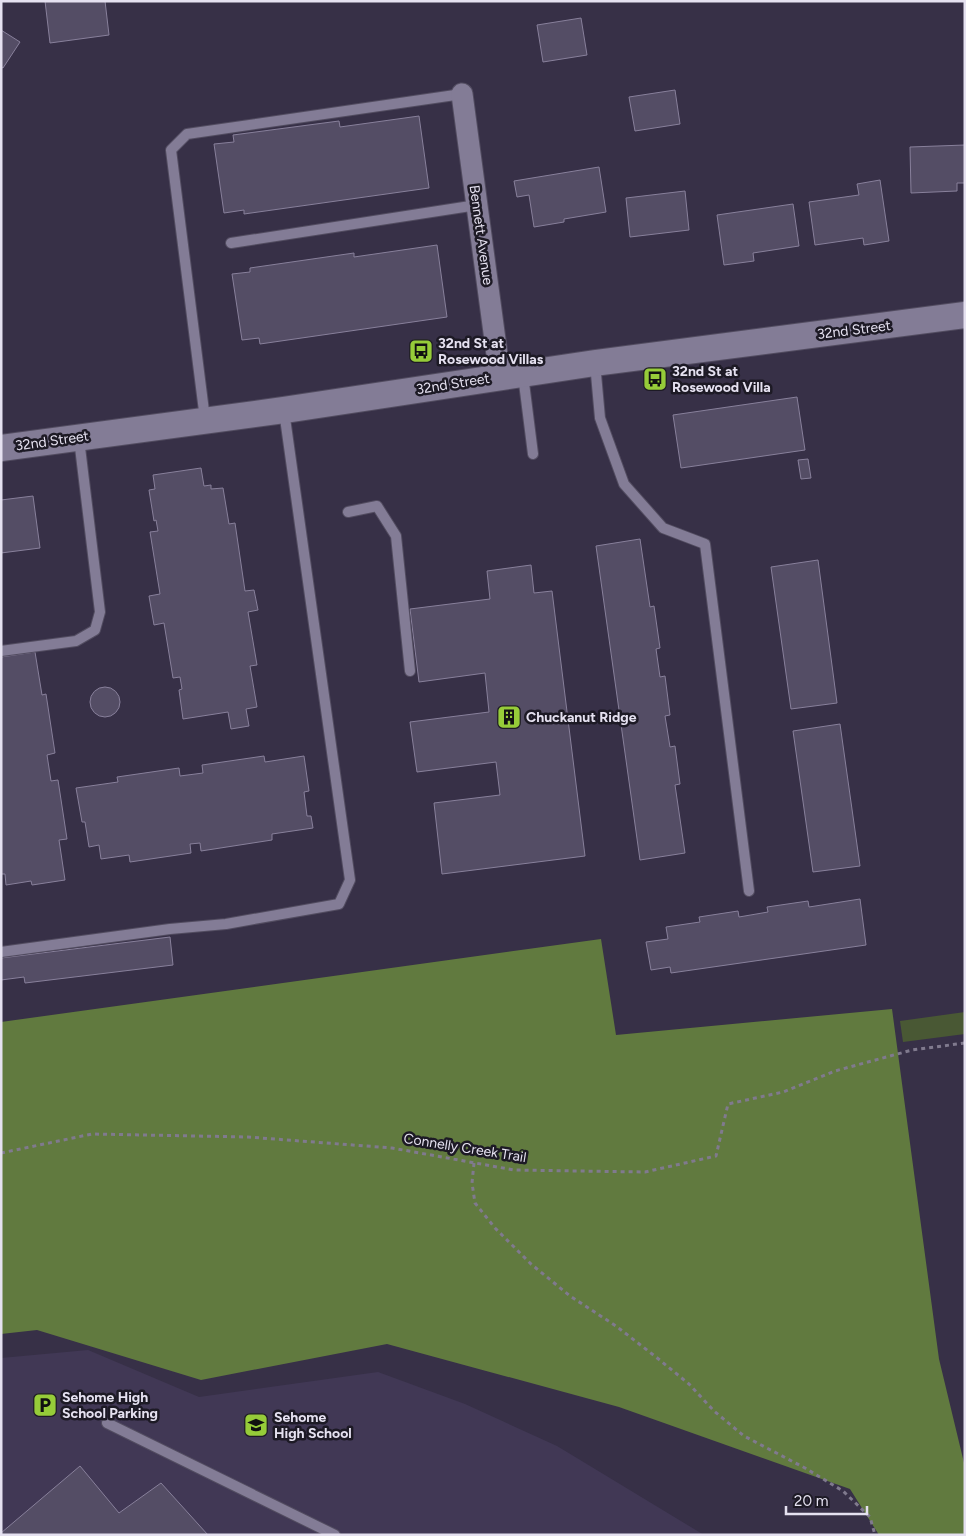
<svg xmlns="http://www.w3.org/2000/svg" width="966" height="1536" font-family="Figtree,sans-serif">
  <style>
    .built { fill: #413855 }
    .green { fill: #495834 }
    .forest { fill: #617a3f }
    .building { fill: #544d65; stroke: #88809b }
    .lines { fill: none; stroke-linecap: round; stroke-linejoin: round }
    .service-casing { stroke: #524c60; stroke-width: 12 }
    .minor-casing { stroke: #524c60; stroke-width: 23 }
    .tertiary-casing { stroke: #524c60; stroke-width: 28 }
    .path { stroke: #807a8e; stroke-width: 3; stroke-dasharray: 4 4; stroke-linecap: butt }
    .service { stroke: #837c96; stroke-width: 10 }
    .minor { stroke: #837c96; stroke-width: 21 }
    .tertiary { stroke: #837c96; stroke-width: 26 }
    .labels { text-anchor: middle; dominant-baseline: central; stroke-width: 5; stroke-linejoin: round; paint-order: stroke }
    .street-label { font-size: 14px; fill: #e5e1f0; stroke: #1d1a25 }
    .poi-label { font-size: 14px; font-weight: bold; fill: #e5e1f0; stroke: #1d1a25; text-anchor: start }
  </style>
  <rect width="100%" height="100%" fill="#373047"/>
  <path class="built" d="M88 1350 199 1397 378 1372 465 1404 557 1446 704 1535H1V1358Z"/>
  <path class="green" d="M965 1012V1034L903 1042 900 1021Z"/>
  <path class="forest" d="M601 939 616 1035 892 1009 939 1359 965 1467V1535H879L850 1489 619 1407 387 1344 201 1380 37 1330 1 1334V1022Z"/>
  <path class="building" d="M45 1H105L109 35 50 43Z
    M581 18 587 55 543 62 537 25Z
    M1 30 20 42 3 68 1 67Z
    M675 90 680 124 635 131 629 97Z
    M419 116 429 188 244 214V210L224 213 214 144 234 142 233 135 339 121 340 127Z
    M965 145V183H957V191L911 193 910 147Z
    M599 167 606 212 564 219V222L534 227 529 195 517 197 514 181Z
    M880 180 889 241 864 245 863 238 815 245 809 202 859 195 857 184Z
    M685 191 689 230 630 237 626 198Z
    M793 204 799 246 753 253 754 261 724 265 717 215Z
    M437 245 447 317 260 344 259 338 242 340 232 274 250 272V268L354 253V257Z
    M797 397 805 450 681 468 673 415Z
    M808 459 811 478 801 479 798 460Z
    M201 468 204 486 211 485V489L223 488 229 524 235 523 245 591 254 590 258 610 248 612 257 665 250 666 257 707 246 709 249 726 231 729 228 712 183 719 179 690 182 689 180 677 173 678 164 623 154 625 149 596 160 594 150 532 158 531 156 520 154 521 149 490 155 489 153 475Z
    M33 496 40 548 1 553V500Z
    M640 539 650 607 654 606 660 648 656 649 660 677 665 676 670 715 665 716 670 747 675 746 680 784 675 785 685 853 640 860 596 546Z
    M818 560 837 703 791 709 771 567Z
    M531 565 534 593 552 591 585 856 442 874 434 803 500 795 496 762 417 772 410 722 489 712 485 673 419 682 410 609 490 599 487 571Z
    M35 652 42 695 46 694 55 753 47 755 51 781 58 780 67 839 59 840 65 880 32 885 31 881 6 885 5 874H1V657Z
    M90 702a15 15 0 1 1 30 0a15 15 0 1 1-30 0Z
    M840 724 860 866 813 872 793 731Z
    M264 756 265 762 304 756 309 791 304 792 307 816H311L313 828 272 834V840L201 851 200 843 190 844 191 853 130 862 129 855 101 859 99 845 89 847 85 822H82L76 788 118 782 117 777 179 768 180 776 203 773 202 765Z
    M860 899 866 945 671 973 670 967 651 970 646 942 668 939 666 927 700 922 699 917 738 911 739 917 768 912 767 907 808 901 809 907Z
    M170 937 173 965 25 983 24 977 1 980V958Z
    M80 1466 119 1513 161 1483 208 1535H1V1533Z"/>
  <g class="lines">
    <g class="service-casing">
      <path id="service" d="M231 243 477 205
        M595 363 600 418 624 484 663 528 705 544 749 891
        M523 375 533 454
        M205 419 171 150 187 134 462 94
        M348 512 377 506 396 536 410 671
        M1 651 76 641 95 630 100 612 79 439
        M1 952 170 929 226 924 339 904 350 880 284 411
        M107 1423 335 1535"/>
    </g>
    <g class="minor-casing">
      <path id="minor" d="M462 94 500 377"/>
    </g>
    <g class="tertiary-casing">
      <path id="tertiary" d="M1 448 284 410 595 363 965 315"/>
    </g>
    <path class="path" d="M1 1153 92 1134 248 1137 392 1148 514 1170 645 1172 716 1156 728 1104 783 1092 835 1071 912 1050 965 1043
      M474 1163 472 1183 475 1203 495 1228 531 1264 570 1296 616 1326 656 1357 689 1384 714 1411 744 1436 805 1468 843 1491 870 1517 875 1535"/>
    <use href="#service" class="service"/>
    <use href="#minor" class="minor"/>
    <use href="#tertiary" class="tertiary"/>
  </g>
  <defs>
    <g id="bus-square" transform="scale(1.25)"><rect x="-9" y="-9" width="18" height="18" rx="4" fill="#96cc39" stroke="#1d1a25"/><path d="M-5-6H5V4H4V6H2V4H-2V6H-4V4H-5ZM-3.5-4V0h7V-4ZM-3.5 1.2v1.5H-2V1.2ZM2 1.2v1.5H3.5V1.2Z" fill="#111"/></g>
    <g id="building-square" transform="scale(1.25)"><rect x="-9" y="-9" width="18" height="18" rx="4" fill="#96cc39" stroke="#1d1a25"/><path d="M-4-6H4V6H1V3H-1V6H-4ZM-2.5-4.3h1.7v1.8h-1.7ZM.8-4.3h1.7v1.8H.8ZM-2.5-1h1.7V.8h-1.7ZM.8-1h1.7V.8H.8Z" fill="#111"/></g>
    <g id="parking-square" transform="scale(1.25)"><rect x="-9" y="-9" width="18" height="18" rx="4" fill="#96cc39" stroke="#1d1a25"/><path d="M-3.5-5.5H1a3.5 3.5 0 0 1 0 7H-1V5.5H-3.5ZM-1-3.4V-.6H.8a1.4 1.4 0 0 0 0-2.8Z" fill="#111"/></g>
    <g id="school-square" transform="scale(1.25)"><rect x="-9" y="-9" width="18" height="18" rx="4" fill="#96cc39" stroke="#1d1a25"/><path d="M0-5L7-2L0 1L-7-2ZM-4 1L0 2.5L4 1V4Q0 6-4 4Z" fill="#111"/></g>
  </defs>
  <g fill-rule="evenodd">
    <use href="#bus-square" x="421" y="351"/>
    <use href="#bus-square" x="655" y="379"/>
    <use href="#building-square" x="509" y="717"/>
    <use href="#parking-square" x="45" y="1405"/>
    <use href="#school-square" x="256" y="1425"/>
  </g>
  <g class="labels">
    <g class="street-label">
      <text transform="translate(481 235) rotate(82)">Bennett Avenue</text>
      <text transform="translate(854 330) rotate(-7)">32nd Street</text>
      <text transform="translate(453 384) rotate(-9)">32nd Street</text>
      <text transform="translate(52 441) rotate(-8)">32nd Street</text>
      <text transform="translate(465 1148) rotate(9)">Connelly Creek Trail</text>
    </g>
    <g class="poi-label">
      <text x="438" y="343">32nd St at<tspan x="438" dy="16">Rosewood Villas</tspan></text>
      <text x="672" y="371">32nd St at<tspan x="672" dy="16">Rosewood Villa</tspan></text>
      <text x="526" y="717">Chuckanut Ridge</text>
      <text x="62" y="1397">Sehome High<tspan x="62" dy="16">School Parking</tspan></text>
      <text x="274" y="1417">Sehome<tspan x="274" dy="16">High School</tspan></text>
    </g>
  </g>
  <rect width="966" height="1536" fill="none" stroke="#e5e1f0" stroke-width="5"/>
  <path d="M786 1506v8h81v-8" fill="none" stroke="#e5e1f0" stroke-width="2.5"/>
  <text x="794" y="1506" font-size="15" fill="#e5e1f0" stroke="#1d1a25" stroke-width="4" paint-order="stroke">20 m</text>
</svg>
